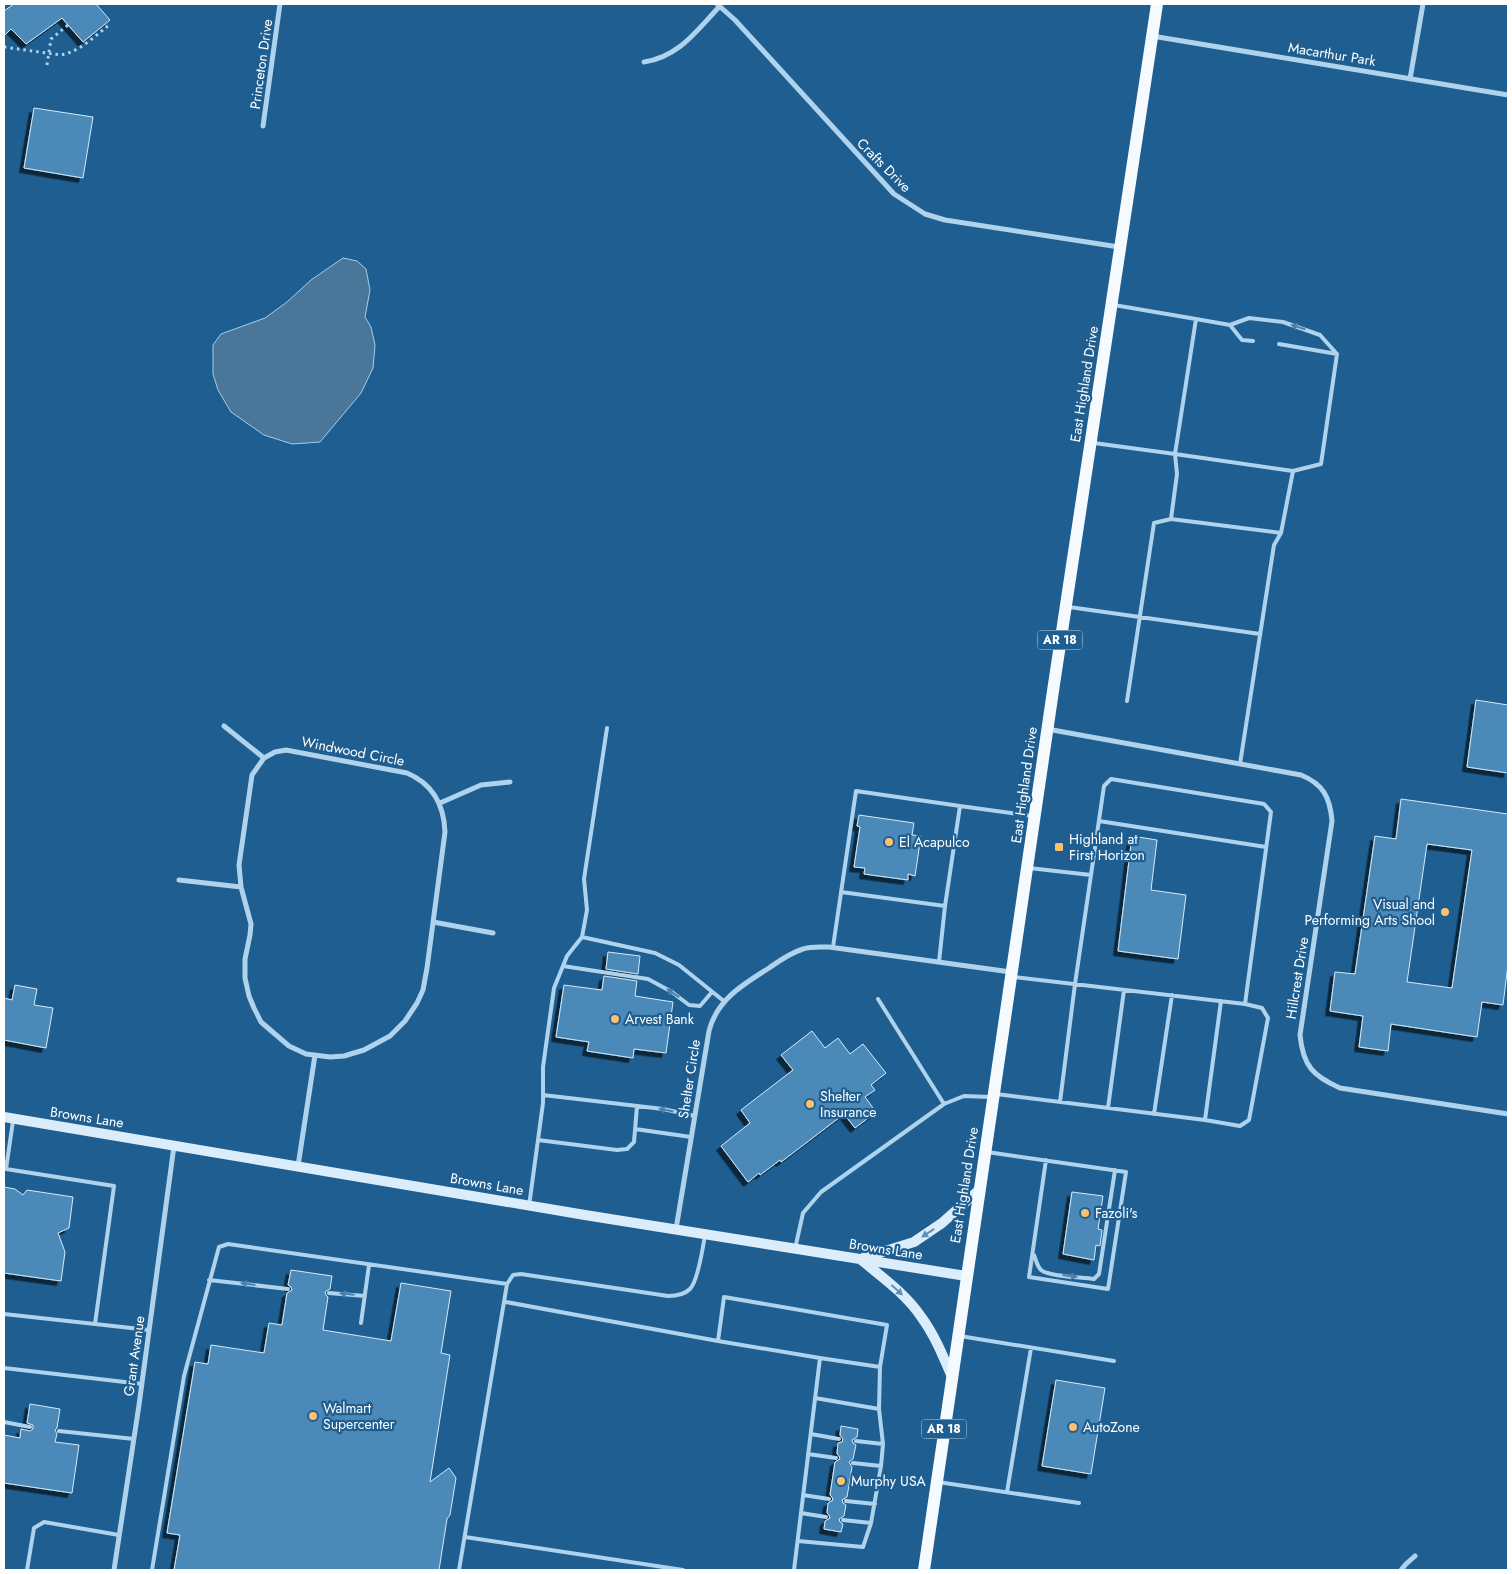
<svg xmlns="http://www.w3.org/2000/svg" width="1512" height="1574" font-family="Jost,sans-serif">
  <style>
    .water { fill: #4a7799; stroke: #a2cfee }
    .building { fill: #4b8ab8; stroke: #d4eaf9; fill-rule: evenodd; filter: url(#shadow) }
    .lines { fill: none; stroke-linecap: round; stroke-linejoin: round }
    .path { stroke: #afd3ed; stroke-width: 3; stroke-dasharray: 2.5 4; stroke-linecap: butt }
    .lane { stroke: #afd3ed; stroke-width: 4 }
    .street { stroke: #afd3ed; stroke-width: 5 }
    .secondary { stroke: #dbecfa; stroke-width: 10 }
    .primary { stroke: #f5faff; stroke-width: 12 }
    .oneway { fill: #4a81ac }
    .oneway2 { fill: #6190b5 }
    .poi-dot { fill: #fbc16e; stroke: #1f5e90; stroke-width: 2 }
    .labels { text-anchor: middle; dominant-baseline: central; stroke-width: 4.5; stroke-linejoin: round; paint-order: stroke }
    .shield { fill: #1f5e90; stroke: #bccfde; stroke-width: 1 }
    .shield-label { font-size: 12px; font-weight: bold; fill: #fff }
    .street-label { font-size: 14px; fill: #fff; stroke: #1f5e90 }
    .poi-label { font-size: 14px; fill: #fff; stroke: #1f5e90; text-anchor: start }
  </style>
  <defs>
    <filter id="shadow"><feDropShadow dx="-4.5" dy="4.5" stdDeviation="0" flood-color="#0009"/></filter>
  </defs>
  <rect width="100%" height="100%" fill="#1f5e90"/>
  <path class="water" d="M343 258 357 261 366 269 370 290 365 317 371 327 375 345 373 368 361 393 320 442 292 444 264 435 231 412 218 390 213 374V345L221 334 265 318 287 302 311 280Z"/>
  <path class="building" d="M14 4H96L110 20 83 42 62 18 26 44 11 29 4 36V11Z
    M34 108 93 117 83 178 24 168Z
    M1476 700 1508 705V773L1467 767Z
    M1401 799 1508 814V964L1503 1005 1482 1002 1477 1037 1391 1024 1388 1051 1359 1047 1363 1016 1330 1011 1335 972 1355 974 1375 836 1396 839ZM1427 844 1472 850 1452 988 1407 982Z
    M859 815 914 823 912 835 921 836 915 876 908 874V880L864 874 865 868 854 867 860 827 857 826Z
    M1132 836 1157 840 1151 890 1186 895 1178 959 1118 951Z
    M608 952 640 956 638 974 606 969Z
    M604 976 637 981 635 996 673 1002 666 1053 634 1049 633 1058 587 1051 589 1042 556 1037 564 985 602 990Z
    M15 985 37 989 34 1005 53 1008 46 1048 4 1040V998L12 1000Z
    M812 1031 825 1048 838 1038 850 1054 863 1044 886 1073 871 1085 875 1090 865 1097 876 1112 855 1128 844 1114 781 1162 780 1160 760 1175 759 1173 748 1182 721 1146 750 1123 741 1110 793 1070 781 1055Z
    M4 1187 15 1189 23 1195 27 1190 73 1197 69 1228 58 1233 65 1252 61 1281 4 1273Z
    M1072 1192 1103 1196 1098 1229 1102 1230 1100 1246 1096 1245 1094 1260 1063 1254Z
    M291 1270 332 1276 330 1289 325 1292 326 1295 328 1297 323 1330 391 1341 401 1283 451 1291 441 1353 450 1355 430 1482 449 1468 456 1478 450 1515 447 1519 439 1570H174L180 1535 167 1533 195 1362 208 1364 211 1345 264 1353 269 1323 282 1325 287 1293 292 1290 291 1287 288 1285Z
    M1056 1380 1105 1388 1091 1474 1042 1466Z
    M30 1404 60 1409 57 1428 55 1430 57 1434 55 1442 79 1445 72 1493 4 1483V1435L20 1438 21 1429 30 1431 33 1429V1425L27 1423Z
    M841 1426 858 1429 857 1437 852 1440 853 1443 856 1445 853 1459 849 1462 852 1467 847 1497 842 1500 843 1503 846 1505 844 1516 839 1519 840 1522 843 1524 841 1532 824 1529 825 1521 830 1518 829 1515 827 1513 828 1503 833 1500 832 1497 830 1495 835 1462 840 1459 839 1456 837 1454 838 1443 842 1442 843 1439 840 1435Z"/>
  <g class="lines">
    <path class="path" d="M4 47 61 55C79 52 95 36 109 25
      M47 65 51 39 68 25"/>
    <path class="lane" d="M1196 319 1230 325 1249 318 1283 322 1320 335 1337 354 1321 464 1293 471
      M1230 325 1242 340 1253 341
      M1279 344 1337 354
      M1094 443 1175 454 1196 319 1114 305
      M1175 454 1293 471 1281 533 1171 519 1177 474Z
      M1069 607 1260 634
      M1127 701 1154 523 1171 519
      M1240 764 1274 545 1281 533
      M1099 821 1266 847
      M841 892 945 906
      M582 937 587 910 584 879 607 728
      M833 947 856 791 960 806
      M939 962 945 906 960 806 1032 816
      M563 966 648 979 672 992 689 1005 700 1006 712 992
      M1014 977 1245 1004 1271 812 1264 804 1111 779 1104 786 1091 875 1029 868
      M878 999 944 1104
      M1221 1001 1205 1120 1240 1126 1249 1120 1268 1018 1262 1008 1245 1004
      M996 1094 1205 1120
      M543 1095 663 1109 695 1116
      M1060 1102 1075 984 1091 875
      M1108 1108 1124 990
      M1154 1114 1172 995
      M13 1121 6 1169 114 1186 95 1324 149 1330
      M635 1129 691 1137
      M538 1140 617 1150 627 1149 634 1142 637 1106
      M987 1152 1126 1172 1108 1289 1029 1277 1046 1160
      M529 1206 543 1103V1067L554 988 567 956 582 937 655 953 679 965 725 1002
      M795 1249 803 1213 821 1192 944 1104 964 1096 990 1097
      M1034 1255C1036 1260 1037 1266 1041 1270 1050 1277 1082 1277 1094 1279L1099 1274 1115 1170
      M209 1280 288 1289
      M329 1293 365 1296
      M506 1302 718 1341 820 1358 794 1570
      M4 1314 95 1324
      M361 1323 369 1265
      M960 1336 1114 1361
      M718 1341 724 1297 887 1325 880 1367 879 1409 815 1398
      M820 1358 880 1367
      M4 1368 142 1384
      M4 1422 30 1427
      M59 1431 134 1439
      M811 1434 839 1439
      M856 1441 883 1444
      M808 1454 836 1458
      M853 1463 881 1466
      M938 1482 1079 1503
      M1007 1492 1031 1348
      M803 1495 829 1499
      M846 1501 875 1504
      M801 1513 826 1517
      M843 1520 871 1523
      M465 1537 683 1570
      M798 1541 863 1547 871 1523 881 1466 883 1444 879 1409
      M27 1570 34 1528 44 1522 119 1535
      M152 1570 184 1376 219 1247 228 1244 507 1284
      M459 1570 507 1284 513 1275 521 1274 668 1296C676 1296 684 1295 690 1289 698 1281 703 1247 705 1235"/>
    <path class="street" d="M717 4 735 20 894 194 925 214 945 220 1119 247
      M1152 36 1508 95
      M644 62C679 57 697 30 720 6
      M1410 79 1423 4
      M263 126 280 4
      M224 726 264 758
      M1047 729 1301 775C1323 784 1330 797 1332 821L1300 1035C1303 1066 1313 1076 1340 1088L1508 1114
      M286 750 407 773C433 784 444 805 445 832L427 968 423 990 417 1003 405 1021 390 1036 364 1050 344 1056 330 1057 306 1054 289 1046 261 1022 254 1008 249 996 245 978V959L250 935 251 924 241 887 239 865 252 775 264 758 275 752Z
      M440 803 481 785 510 782
      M179 880 241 887
      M433 922 493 933
      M298 1166 315 1055
      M676 1229 709 1031C717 999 744 984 769 968 779 961 790 953 803 949 811 946 820 947 829 947L1011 972
      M114 1570 139 1405 174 1146
      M1401 1570 1406 1564 1415 1556"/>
    <path class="secondary" d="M4 1117 585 1215 966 1276
      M863 1258 914 1242 942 1223 979 1190
      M860 1259C882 1277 906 1294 922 1318 935 1336 943 1356 952 1377"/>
    <path class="primary" d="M924 1570C998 1047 1078 526 1157 4"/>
  </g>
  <defs><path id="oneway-solid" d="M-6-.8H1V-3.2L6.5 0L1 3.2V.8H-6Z" transform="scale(1.25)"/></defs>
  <g class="oneway">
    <use href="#oneway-solid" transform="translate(1298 327) rotate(-162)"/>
    <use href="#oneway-solid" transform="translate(673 993) rotate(-147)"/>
    <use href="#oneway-solid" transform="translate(666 1110) rotate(-169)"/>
    <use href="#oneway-solid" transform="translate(1070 1276) rotate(7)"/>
    <use href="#oneway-solid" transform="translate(248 1284) rotate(-173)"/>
    <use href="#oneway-solid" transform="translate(347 1294) rotate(-174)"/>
  </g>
  <g class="oneway2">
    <use href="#oneway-solid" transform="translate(928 1233) rotate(147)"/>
    <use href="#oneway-solid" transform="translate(897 1290) rotate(42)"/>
  </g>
  <g class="poi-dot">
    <circle cx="889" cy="842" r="5"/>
    <rect x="1054" y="842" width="10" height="10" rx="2.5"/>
    <circle cx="1445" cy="912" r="5"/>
    <circle cx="615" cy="1019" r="5"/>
    <circle cx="810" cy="1104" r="5"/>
    <circle cx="1085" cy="1213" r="5"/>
    <circle cx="313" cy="1416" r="5"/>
    <circle cx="1073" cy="1427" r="5"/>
    <circle cx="841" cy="1481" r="5"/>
  </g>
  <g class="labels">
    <g class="shield">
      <rect x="1037.5" y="630.5" width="45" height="19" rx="4"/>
      <rect x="921.5" y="1419.5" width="45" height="19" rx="4"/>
    </g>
    <g class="shield-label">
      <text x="1060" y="640">AR 18</text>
      <text x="944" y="1429">AR 18</text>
    </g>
    <g class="street-label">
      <text transform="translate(1332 54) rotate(9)">Macarthur Park</text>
      <text transform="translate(261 64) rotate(-82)">Princeton Drive</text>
      <text transform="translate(884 165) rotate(45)">Crafts Drive</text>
      <text transform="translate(1084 384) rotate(-81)">East Highland Drive</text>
      <text transform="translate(353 751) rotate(11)">Windwood Circle</text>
      <text transform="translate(1024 785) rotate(-82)">East Highland Drive</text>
      <text transform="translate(1297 978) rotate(-81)">Hillcrest Drive</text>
      <text transform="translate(689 1079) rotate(-81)">Shelter Circle</text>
      <text transform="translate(87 1117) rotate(9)">Browns Lane</text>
      <text transform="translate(487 1184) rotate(10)">Browns Lane</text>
      <text transform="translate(964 1185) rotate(-81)">East Highland Drive</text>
      <text transform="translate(886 1249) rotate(9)">Browns Lane</text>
      <text transform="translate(134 1356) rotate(-82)">Grant Avenue</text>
    </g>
    <g class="poi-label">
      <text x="1069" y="839">Highland at<tspan x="1069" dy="16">First Horizon</tspan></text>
      <text x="899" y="842">El Acapulco</text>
      <text x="1435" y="904" text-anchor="end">Visual and<tspan x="1435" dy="16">Performing Arts Shool</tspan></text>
      <text x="625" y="1019">Arvest Bank</text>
      <text x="820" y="1096">Shelter<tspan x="820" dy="16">Insurance</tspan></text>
      <text x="1095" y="1213">Fazoli's</text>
      <text x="323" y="1408">Walmart<tspan x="323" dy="16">Supercenter</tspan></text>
      <text x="1083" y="1427">AutoZone</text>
      <text x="851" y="1481">Murphy USA</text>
    </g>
  </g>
  <rect width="1512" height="1574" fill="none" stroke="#ffffff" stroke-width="10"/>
</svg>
